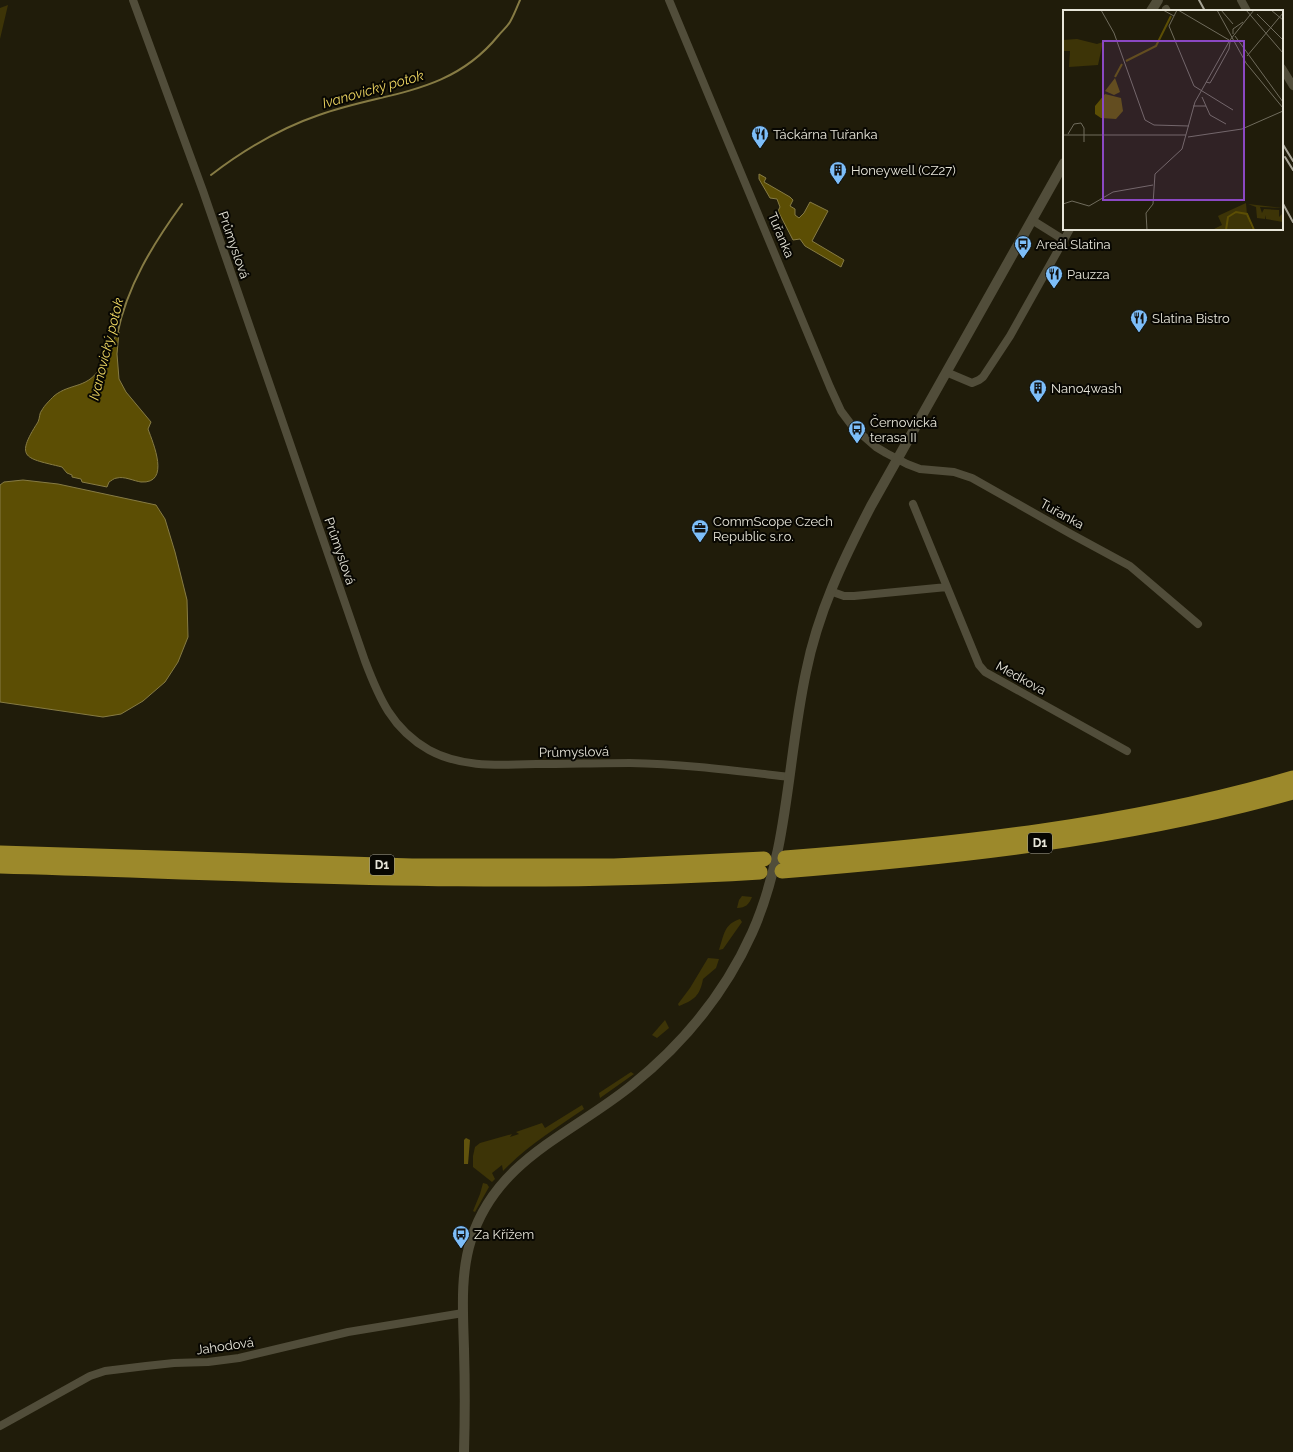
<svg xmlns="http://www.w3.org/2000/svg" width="1293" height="1452" font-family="Raleway,sans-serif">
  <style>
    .green { fill: #3d3407 }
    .forest { fill: #61530d }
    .water { fill: #5c4e04; stroke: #867b44 }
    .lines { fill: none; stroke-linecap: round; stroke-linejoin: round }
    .stream { stroke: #867b44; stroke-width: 2 }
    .minor { stroke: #514d3a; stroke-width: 8 }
    .tertiary { stroke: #514d3a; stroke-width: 10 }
    .motorway { stroke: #9c892b; stroke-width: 15 }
    .rail { stroke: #a5a294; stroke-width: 2 }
    .labels { text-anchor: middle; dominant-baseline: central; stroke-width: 4; stroke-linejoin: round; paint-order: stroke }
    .shield { fill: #080702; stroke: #a4a298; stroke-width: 1 }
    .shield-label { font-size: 12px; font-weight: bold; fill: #e7e5d9 }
    .poi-label { font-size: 13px; fill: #e7e5d9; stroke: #080702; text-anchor: start }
    .street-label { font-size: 13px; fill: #e7e5d9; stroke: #080702 }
    .water-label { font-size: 14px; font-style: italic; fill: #edd561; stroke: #080702 }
    .inset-river { fill: none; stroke: #5c4e04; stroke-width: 2 }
    .inset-road { fill: none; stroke: #706c5d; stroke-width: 1 }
    .view { fill: #8b48c3; fill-opacity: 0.15; stroke: #8b48c3; stroke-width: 2 }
    .inset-edge { fill: none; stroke: #e7e5d9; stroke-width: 2 }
  </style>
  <rect width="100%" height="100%" fill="#201c0a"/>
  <path class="green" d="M8 5 0 39V8Z
    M742 896 752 897C749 904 746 908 737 908L739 900Z
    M740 919 742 922 723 949 719 950C724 935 724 924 740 919Z
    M708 958 719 959 716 968 703 979C700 996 694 1000 679 1006L678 1004 690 988Z
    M665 1020 669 1028 657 1038 652 1035Z
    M631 1072 634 1074 600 1098 599 1093Z
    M582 1105 584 1109C556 1128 527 1146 503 1171L502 1165 492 1173 495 1179 492 1182 473 1167V1156L475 1147 480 1143 512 1134 510 1137 519 1134 516 1132 542 1123 545 1128Z
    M483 1183 487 1184 489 1187 475 1212 473 1211 480 1194Z"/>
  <path class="forest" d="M466 1138 470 1140 468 1164H464V1140Z"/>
  <path class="water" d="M759 174 766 178 764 182 790 197 793 200 790 206 795 209V215L799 218 804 213 810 202 828 211 812 241 844 260 841 267 805 246 800 239 793 240 778 211 780 207 777 199 770 198 759 179Z
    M117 332H119L117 354 119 379 126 392 151 422 148 429C153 443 171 484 141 482 134 481 124 476 117 478 114 478 111 481 109 482L107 487 82 482 81 479 72 477V475L67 473 62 467C26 458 14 459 38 422 40 418 39 413 42 410 44 406 50 400 54 396 71 382 88 390 102 365H104Z
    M23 480 58 484 156 505 165 519 175 552 187 600 188 637 178 662 165 682 143 701 121 714 103 717 0 702V485L4 482Z"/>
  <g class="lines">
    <path class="stream" d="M211 175C245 149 278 129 319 115 385 91 449 96 498 36 502 31 507 27 510 22 514 15 517 7 520 0
      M117 335C127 286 153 244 182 204"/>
    <path class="minor" d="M133 0 203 191 365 661C379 698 392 729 429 750 462 768 499 765 536 764 567 764 599 763 630 763 684 764 737 771 790 777
      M669 0 830 387 841 411 853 427 876 447 886 453 907 464 920 469 954 472 972 478 1071 534 1130 566 1198 624
      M1241 0 1247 11
      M1166 9 1167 11
      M1282 68 1293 86
      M1032 220 1064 240
      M946 372 972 383 979 380 983 377 1010 336 1070 229
      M913 504 979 665 985 672 1127 751
      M830 591 844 596H854L947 587
      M0 1426 90 1376 105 1371 146 1366 174 1363 208 1362 239 1358 348 1332 463 1313"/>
    <path class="tertiary" d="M1151 11 1158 0
      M464 1452C465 1418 465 1383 464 1349 463 1312 460 1275 471 1240 496 1159 572 1134 632 1085 683 1044 725 993 752 933 789 850 787 760 806 672 818 612 843 560 871 506L1064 163"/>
    <path class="motorway" d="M0 853 412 866H614L764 859
      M785 858C956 845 1128 826 1293 778
      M0 866C253 873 507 888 760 872
      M782 871C954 857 1127 839 1293 792"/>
    <path class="rail" d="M1199 0 1205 11
      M1282 143 1293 161
      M1285 157 1293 170
      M1282 202 1293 222"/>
  </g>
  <defs>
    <g id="restaurant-pin" transform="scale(0.9)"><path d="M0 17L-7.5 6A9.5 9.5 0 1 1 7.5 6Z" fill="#7dbef9" stroke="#080702"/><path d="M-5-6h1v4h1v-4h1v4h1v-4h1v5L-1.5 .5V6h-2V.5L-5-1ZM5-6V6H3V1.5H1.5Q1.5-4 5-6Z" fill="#111"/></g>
    <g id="building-pin" transform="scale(0.9)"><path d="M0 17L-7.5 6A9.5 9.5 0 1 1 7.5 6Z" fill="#7dbef9" stroke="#080702"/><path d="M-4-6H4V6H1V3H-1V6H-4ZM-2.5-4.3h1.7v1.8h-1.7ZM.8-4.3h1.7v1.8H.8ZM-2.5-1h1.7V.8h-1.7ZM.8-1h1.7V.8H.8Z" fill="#111"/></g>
    <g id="bus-pin" transform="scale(0.9)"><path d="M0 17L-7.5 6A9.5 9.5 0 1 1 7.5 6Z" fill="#7dbef9" stroke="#080702"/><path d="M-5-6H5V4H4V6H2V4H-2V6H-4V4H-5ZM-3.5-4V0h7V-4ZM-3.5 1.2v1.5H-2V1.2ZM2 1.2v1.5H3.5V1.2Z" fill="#111"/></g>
    <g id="office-pin" transform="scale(0.9)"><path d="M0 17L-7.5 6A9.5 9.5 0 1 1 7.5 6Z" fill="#7dbef9" stroke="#080702"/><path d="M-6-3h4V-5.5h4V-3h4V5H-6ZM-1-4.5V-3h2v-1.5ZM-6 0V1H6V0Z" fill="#111"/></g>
  </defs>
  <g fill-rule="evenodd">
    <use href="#restaurant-pin" x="760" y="134"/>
    <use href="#building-pin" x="838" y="170"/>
    <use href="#bus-pin" x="1023" y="244"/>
    <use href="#restaurant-pin" x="1054" y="274"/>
    <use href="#restaurant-pin" x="1139" y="318"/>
    <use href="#building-pin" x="1038" y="388"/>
    <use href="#bus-pin" x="857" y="429"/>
    <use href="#office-pin" x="700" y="528"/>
    <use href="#bus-pin" x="461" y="1234"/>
  </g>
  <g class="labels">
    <g class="shield">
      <rect x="1028" y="833" width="24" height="20" rx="3"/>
      <rect x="370" y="855" width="24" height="20" rx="3"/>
    </g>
    <g class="shield-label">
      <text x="1040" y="843">D1</text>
      <text x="382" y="865">D1</text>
    </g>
    <g class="poi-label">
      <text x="773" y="134">Táckárna Tuřanka</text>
      <text x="851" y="170">Honeywell (CZ27)</text>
      <text x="1036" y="244">Areál Slatina</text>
      <text x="1067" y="274">Pauzza</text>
      <text x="1152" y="318">Slatina Bistro</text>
      <text x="1051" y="388">Nano4wash</text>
      <text x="870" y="422">Černovická<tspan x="870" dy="15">terasa II</tspan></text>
      <text x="713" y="521">CommScope Czech<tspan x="713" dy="15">Republic s.r.o.</tspan></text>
      <text x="474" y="1234">Za Křížem</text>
    </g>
    <g class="street-label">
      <text transform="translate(781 235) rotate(67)">Tuřanka</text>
      <text transform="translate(234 245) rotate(71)">Průmyslová</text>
      <text transform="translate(1062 514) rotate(29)">Tuřanka</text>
      <text transform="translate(340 551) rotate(71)">Průmyslová</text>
      <text transform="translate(1021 678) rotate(29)">Medkova</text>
      <text transform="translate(574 752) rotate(-1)">Průmyslová</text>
      <text transform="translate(225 1346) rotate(-8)">Jahodová</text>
    </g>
    <g class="water-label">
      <text transform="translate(373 89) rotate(-16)">Ivanovický potok</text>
      <text transform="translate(106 349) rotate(-76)">Ivanovický potok</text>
    </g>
  </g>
  <g transform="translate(1063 10)">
    <rect width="220" height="220" fill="#201c0a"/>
    <path d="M14 29 34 34 40 32 35 55 6 57 7 41H0V30ZM183 193 184 205 189 219 149 220 159 215 155 206 159 204ZM185 194 220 198 197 197 199 203 201 199 216 200V207L220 203V212L203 209V205L202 209 194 208 193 197Z" fill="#3d3407"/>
    <path d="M52 68 57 82 51 85 42 81ZM42 84 58 88 60 101 53 109 38 108 32 104V96Z" fill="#5c4e04"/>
    <path class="inset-river" d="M63 51 93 36 108 6M52 67 59 54M163 220 165 207 173 202 184 204 191 220"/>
    <path class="inset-road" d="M38 0 51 23 82 110 91 115 126 116M100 0 111 6M114 0 106 16 131 76 170 100M115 0 166 30M154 0 183 53 220 98M158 0 170 14M183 0 220 43M208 0 220 10M194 4 220 30M170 24V19L180 12M172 26 220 92M184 46 220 3M143 72 147 73 150 68 166 39 167 32M139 87 147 105 163 114M130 96H143M5 124 11 114 18 113 21 118V132M0 125H123M125 127 179 119 220 101M0 194 9 191 26 196 50 182 90 175M84 220 83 203 90 194 92 164 119 139 132 92 167 30 191 0"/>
    <path class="view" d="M40 31H181V190H40Z"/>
    <rect width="220" height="220" class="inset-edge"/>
  </g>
</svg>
